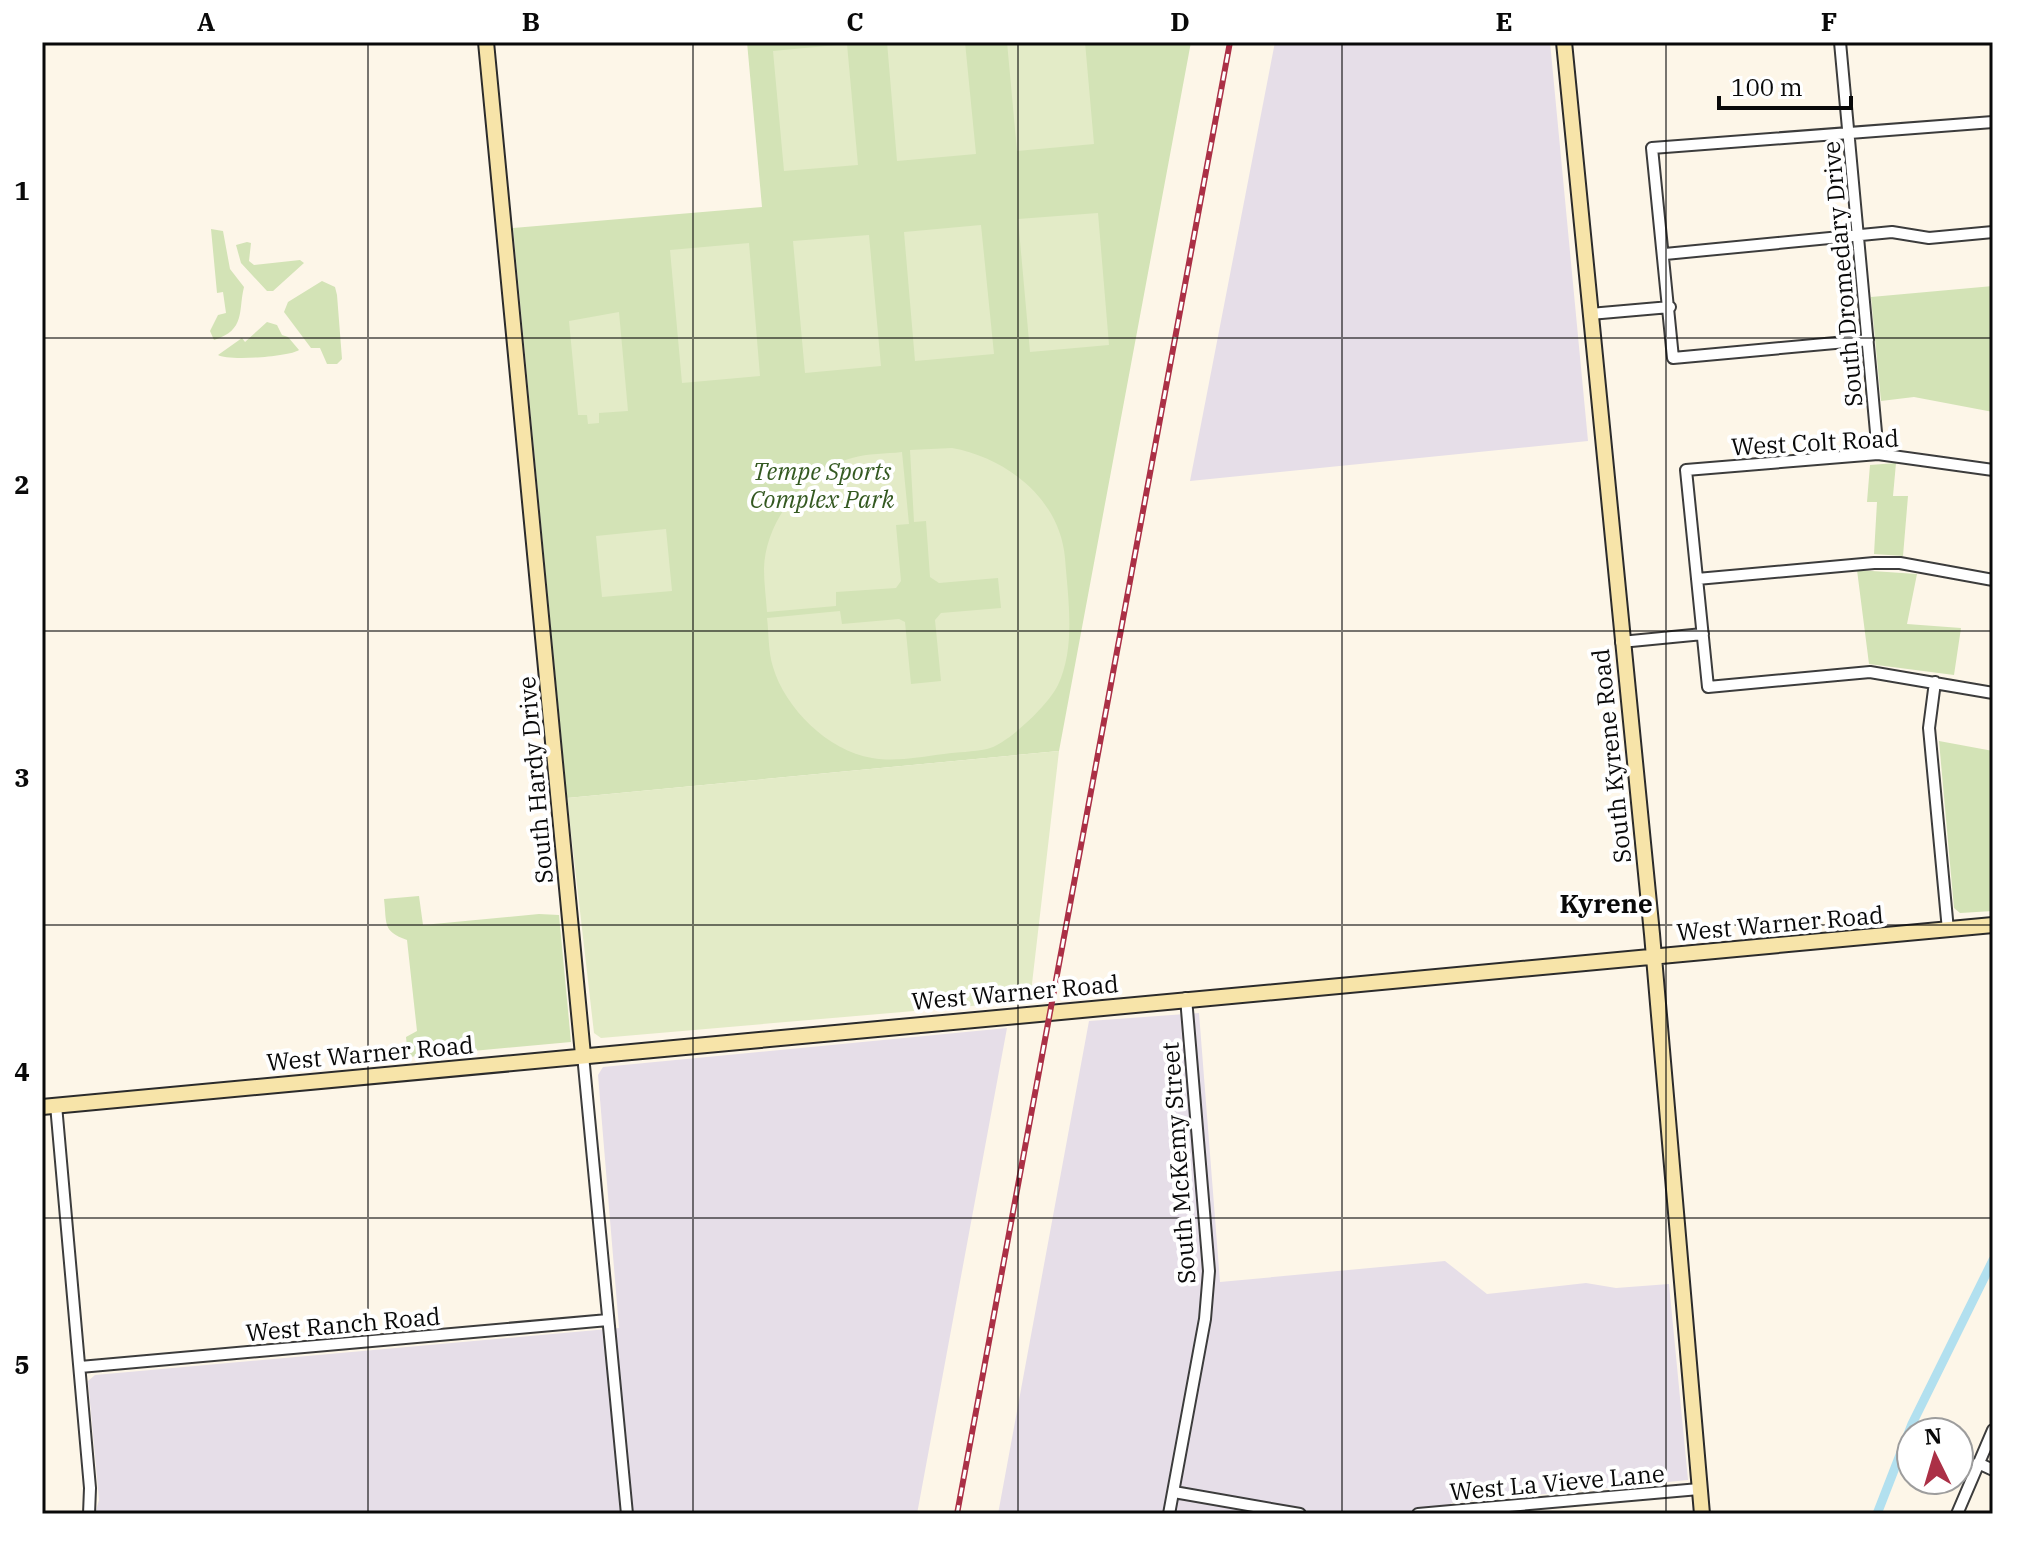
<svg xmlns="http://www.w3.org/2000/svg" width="2035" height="1556" font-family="'IBM Plex Serif',serif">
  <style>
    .industrial { fill: #e6dee8 }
    .green { fill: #d3e3b6 }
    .pitch { fill: #e3ebc7 }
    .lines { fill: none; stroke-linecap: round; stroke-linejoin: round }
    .canal { stroke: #b2e0ef; stroke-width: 9 }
    .street-casing { stroke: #3c3c3c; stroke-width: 14 }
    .secondary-casing { stroke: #2b2b2b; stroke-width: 18 }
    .street { stroke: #fff; stroke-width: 10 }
    .secondary { stroke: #f7e4a9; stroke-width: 14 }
    .rail-casing { stroke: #ab3046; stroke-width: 6 }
    .rail { stroke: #fff; stroke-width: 3; stroke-dasharray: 9; stroke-linecap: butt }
    .grid { fill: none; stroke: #090909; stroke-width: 2; stroke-opacity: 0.55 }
    .labels { text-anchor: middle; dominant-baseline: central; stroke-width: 8; stroke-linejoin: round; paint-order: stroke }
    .street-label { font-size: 24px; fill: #090909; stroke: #fff }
    .park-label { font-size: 24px; font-style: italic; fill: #345921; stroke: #fff }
    .neighbourhood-label { font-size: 26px; font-weight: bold; fill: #090909; stroke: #fff }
    .neatline { fill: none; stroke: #090909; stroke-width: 3 }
    .grid-label { font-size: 26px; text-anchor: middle; font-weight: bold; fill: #090909 }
  </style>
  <rect width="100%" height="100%" fill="#fdf6e8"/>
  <path class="industrial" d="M1275 42H1550L1588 441 1190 481Z
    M1199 1013 1220 1282 1445 1261 1487 1294 1586 1283 1616 1288 1669 1284 1688 1480 1451 1503 1452 1514H998L1089 1021Z
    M1007 1028 917 1514H95L99 1500 88 1381 95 1375 619 1328 598 1075 603 1067Z"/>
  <path class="green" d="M747 42H1191L1059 751 567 798 513 228 762 207Z
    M211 229 223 231 230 269 244 287C238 311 246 330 214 340L210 331 218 315 226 313 223 292 217 293Z
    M247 242 251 243 249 261 254 265 300 260 304 263 273 291H267L241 263 236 245Z
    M322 281 335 287 337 295 342 359 337 364H327L320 348H311L284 312 288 302Z
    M1993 286V412L1914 397 1881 401 1871 297Z
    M267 322 277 325 282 335 288 337 299 350C289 357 227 361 218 355L242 338 245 342Z
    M1896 463 1893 496H1908L1903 556 1874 554 1877 502H1867L1870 465Z
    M1857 570 1917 574 1907 624 1961 628 1954 675 1869 664Z
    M1939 741 1993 751V911L1960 913 1954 908Z
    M419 896 423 925 539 914 559 915 571 1042 408 1057 406 1037 417 1031 407 940C382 931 387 924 384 899Z"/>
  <path class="pitch" d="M887 42H965L976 154 897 161Z
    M1007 42H1085L1094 144 1017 151Z
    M847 44 858 165 784 171 773 51Z
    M1098 213 1109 345 1030 352 1018 219Z
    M981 225 994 354 915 361 904 232Z
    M869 235 881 366 805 373 793 241Z
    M749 243 760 376 682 383 670 250Z
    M619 312 628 411 599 413V423L588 424 587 415H578L569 321Z
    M952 448C1007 458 1060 499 1065 558 1068 598 1076 647 1058 685 1049 704 1008 744 987 749 973 752 958 752 944 754 920 757 896 762 872 758 828 751 785 708 773 667 768 651 769 634 767 618L840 611 842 624 899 619 905 622 911 684 941 681 935 620 941 613 1001 608 998 578 939 583 930 577 926 521 914 522 910 450Z
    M902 452 909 524 896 525 901 581 896 588 836 592V606L767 612C766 598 764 583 764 569 765 520 806 470 852 458 868 453 886 454 902 452Z
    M666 529 672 591 602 597 596 536Z
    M1059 751 1030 1001 601 1038 594 1033 567 798Z"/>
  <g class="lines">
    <path class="canal" d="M1877 1514 1912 1424 1993 1260"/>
    <g class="street-casing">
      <path id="street" d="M1840 42 1878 454
        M1665 254 1892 232 1929 238 1993 232
        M1590 314 1670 307
        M1868 340 1673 358 1652 148 1993 122
        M1993 470 1878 454 1686 470 1708 687 1870 672 1993 693
        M1697 579 1874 563H1900L1993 580
        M1621 642 1703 634
        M1935 682 1929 728 1948 930
        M583 1055 627 1514
        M56 1105 90 1488 89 1514
        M80 1367 608 1320
        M1978 1463 1993 1470
        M1174 1492 1300 1514
        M1169 1514 1205 1319 1209 1271 1186 998
        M1418 1514 1699 1489
        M1957 1514 1993 1430"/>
    </g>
    <g class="secondary-casing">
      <path id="secondary" d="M486 42 583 1055
        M1564 42 1652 934 1702 1514
        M42 1107 1993 925"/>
    </g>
    <use href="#street" class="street"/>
    <use href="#secondary" class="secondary"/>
    <g class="rail-casing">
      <path id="rail" d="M957 1514 1230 42"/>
    </g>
    <use href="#rail" class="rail"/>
  </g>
  <path class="grid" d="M368 42V1514M693 42V1514M1018 42V1514M1342 42V1514M1666 42V1514M42 338H1993M42 631H1993M42 925H1993M42 1218H1993"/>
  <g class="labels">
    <g class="street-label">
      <text transform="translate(1842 274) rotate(-95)">South Dromedary Drive</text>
      <text transform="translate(1815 442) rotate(-3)">West Colt Road</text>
      <text transform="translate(1611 756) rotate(-96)">South Kyrene Road</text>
      <text transform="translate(535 780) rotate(-95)">South Hardy Drive</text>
      <text transform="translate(1780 923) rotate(-5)">West Warner Road</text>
      <text transform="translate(1015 992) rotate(-5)">West Warner Road</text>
      <text transform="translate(370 1053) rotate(-5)">West Warner Road</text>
      <text transform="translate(1178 1163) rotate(-94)">South McKemy Street</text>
      <text transform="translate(343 1324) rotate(-5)">West Ranch Road</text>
      <text transform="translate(1557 1482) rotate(-5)">West La Vieve Lane</text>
    </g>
    <g class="park-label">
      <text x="822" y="471">Tempe Sports<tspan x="822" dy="28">Complex Park</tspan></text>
    </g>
    <g class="neighbourhood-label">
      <text x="1606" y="903">Kyrene</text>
    </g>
  </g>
  <rect width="2035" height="1556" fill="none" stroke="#ffffff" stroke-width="88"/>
  <g transform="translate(1935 1456) rotate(355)"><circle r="38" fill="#ffffff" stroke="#9d9d9d" stroke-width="2"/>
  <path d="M0-6L14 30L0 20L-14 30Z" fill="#ab3046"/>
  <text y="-12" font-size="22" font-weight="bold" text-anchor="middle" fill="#090909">N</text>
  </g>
  <path d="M1719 96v12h132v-12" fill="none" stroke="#090909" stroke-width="4"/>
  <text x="1731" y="96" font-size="24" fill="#090909" stroke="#ffffff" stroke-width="6" paint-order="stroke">100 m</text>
  <rect x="44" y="44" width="1947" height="1468" class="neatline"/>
  <g class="grid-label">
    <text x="206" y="31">A</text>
    <text x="531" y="31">B</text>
    <text x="855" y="31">C</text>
    <text x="1180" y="31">D</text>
    <text x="1504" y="31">E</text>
    <text x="1829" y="31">F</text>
    <text x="22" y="200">1</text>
    <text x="22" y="494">2</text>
    <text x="22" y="787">3</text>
    <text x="22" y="1081">4</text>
    <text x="22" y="1374">5</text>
  </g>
</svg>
